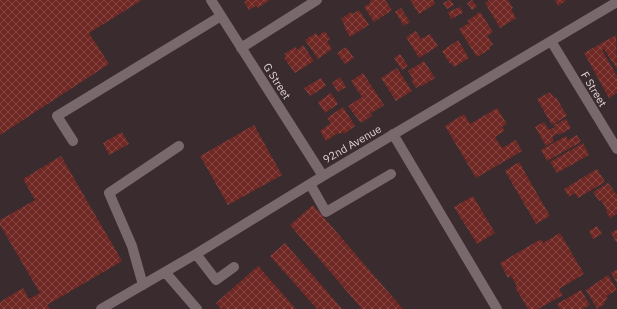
<svg xmlns="http://www.w3.org/2000/svg" width="617" height="309" font-family="'IBM Plex Sans',sans-serif">
  <style>
    .building { fill: url(#building-cross-hatch) }
    .lines { fill: none; stroke-linecap: round; stroke-linejoin: round }
    .minor { stroke: #79696d; stroke-width: 10 }
    .labels { text-anchor: middle; dominant-baseline: central; stroke-width: 3; stroke-linejoin: round; paint-order: stroke }
    .street-label { font-size: 11px; fill: #ddd4d6; stroke: #3a2b2f }
  </style>
  <defs>
    <pattern id="building-cross-hatch" width="8" height="8" patternUnits="userSpaceOnUse"><rect width="8" height="8" fill="#6f2823"/><path d="M0 0l8 8M0 8l8-8" fill="none" stroke="#834642"/></pattern>
  </defs>
  <rect width="100%" height="100%" fill="#3a2b2f"/>
  <path class="building" d="M0 0H142L89 33 109 64 0 135Z
    M247 0H270L258 8 256 6 249 10 244 2Z
    M370 0H385L392 10 374 22 364 7 371 2Z
    M410 0H433L435 4 419 14Z
    M449 0H450L454 5 447 9 443 3Z
    M472 0 477 7 472 10 467 3Z
    M489 0H508L513 8 511 9 516 18 500 28 485 3Z
    M555 0H565L566 1 558 6Z
    M460 7 463 13 451 19 448 12Z
    M401 8 410 22 404 26 395 12Z
    M359 10 369 25 350 37 344 27 345 26 341 19 351 12 353 14Z
    M480 12 493 32 487 36 493 44 489 47 490 49 477 57 459 29 469 23 467 21Z
    M325 31 330 39 327 41 332 49 318 59 305 40 316 33 318 36Z
    M416 31 421 39 430 34 438 46 419 58 406 37Z
    M616 35 617 69 604 49 602 50 617 76V93L609 98 584 53Z
    M458 40 469 58 454 67 451 63 450 64 442 51Z
    M303 45 314 61 295 73 284 58 286 56 284 54 295 47 297 50Z
    M346 47 354 58 345 64 337 53Z
    M400 54 408 66 402 70 394 58Z
    M424 61 435 78 422 86 421 85 416 88 411 80 413 79 408 71Z
    M397 68 412 91 396 101 381 78Z
    M363 73 384 105 370 114 372 116 361 123 348 106 362 97 351 81Z
    M340 77 346 87 338 92 332 83Z
    M321 78 326 86 310 96 304 88Z
    M550 92 554 98 556 97 567 116 552 125 537 99Z
    M331 93 338 104 325 113 318 102Z
    M343 107 355 126 344 134 343 132 339 134 338 133 326 141 320 131 331 123 327 118Z
    M497 108 507 124 502 127 505 131 495 137 502 148 516 140 522 151 476 178 445 126 464 114 470 124Z
    M566 119 571 128 559 135 558 133 552 137 554 141 546 146 535 127 544 122 549 130 555 127 554 125Z
    M254 125 282 175 228 205 200 156Z
    M122 132 129 144 109 155 103 143Z
    M577 135 581 142 547 161 541 150 566 136 568 140Z
    M583 143 589 155 557 173 550 162Z
    M61 156 122 261 47 305 50 309H0V302L23 288 29 299 40 293 0 225V220L35 200 23 179Z
    M519 162 550 216 536 224 505 171Z
    M597 169 605 182 578 198 575 193 569 197 564 189Z
    M608 183 617 195V214L610 218 606 211 607 210 601 200 599 201 593 192Z
    M473 196 495 233 477 244 454 207Z
    M313 205 403 309H362L290 225Z
    M597 226 602 234 593 239 589 231Z
    M617 229V243L611 233Z
    M560 233 584 274 559 289 563 295 538 309H528L515 287 517 286 511 276 508 278 500 263 541 239 543 243Z
    M285 243 342 309H317L270 256Z
    M258 266 296 309H221L216 303Z
    M617 269V283L611 273Z
    M608 275 617 290 606 296 608 299 604 302 605 304 597 309 586 290Z
    M581 290 590 305 582 309H560L557 304Z"/>
  <g class="lines">
    <path class="minor" d="M211 0 323 176
      M551 41 617 149
      M241 48 317 0
      M393 134 497 309
      M73 141 57 116 221 16
      M310 184 326 212 391 174
      M196 254 216 280 234 267
      M165 272 197 309
      M143 285 132 246 109 193 179 146
      M101 309 196 254 323 176 617 2"/>
  </g>
  <g class="labels">
    <g class="street-label">
      <text transform="translate(277 81) rotate(57)">G Street</text>
      <text transform="translate(594 89) rotate(59)">F Street</text>
      <text transform="translate(352 144) rotate(-30)">92nd Avenue</text>
    </g>
  </g>
</svg>
